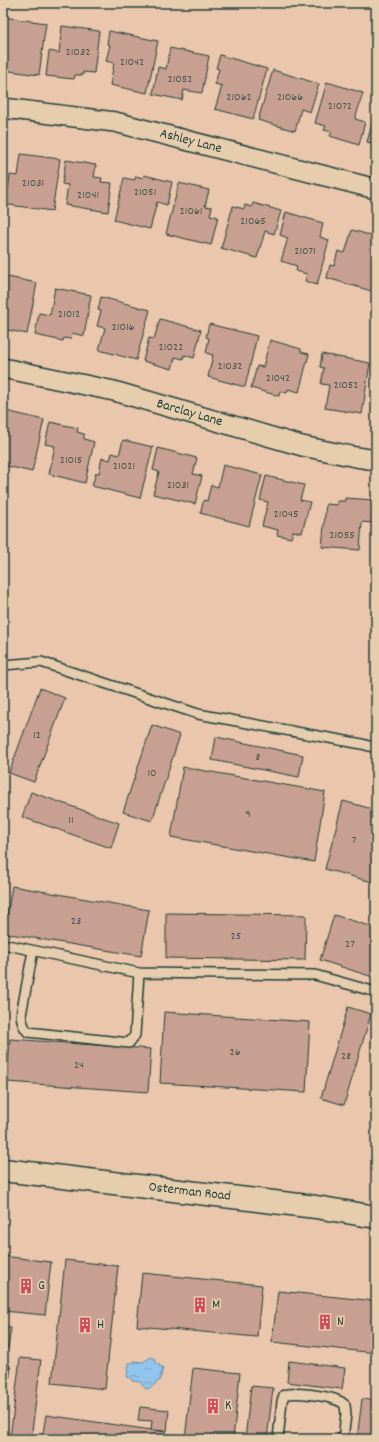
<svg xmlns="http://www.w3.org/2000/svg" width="379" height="1442" font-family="Dekko,sans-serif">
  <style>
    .water { fill: url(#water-ripples); stroke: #638fa4 }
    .building { fill: #c8a092; stroke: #1f3d34 }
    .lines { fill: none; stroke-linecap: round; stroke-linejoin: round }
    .lane-casing { stroke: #1f3d34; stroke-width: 12 }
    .street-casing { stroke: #1f3d34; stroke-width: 22 }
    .secondary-casing { stroke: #1f3d34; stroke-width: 25 }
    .lane { stroke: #e6cdae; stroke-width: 9 }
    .street { stroke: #e6cdae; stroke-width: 19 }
    .secondary { stroke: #e6cdae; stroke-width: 22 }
    .labels { text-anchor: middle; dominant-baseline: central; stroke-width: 3.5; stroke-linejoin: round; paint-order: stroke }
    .number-label { font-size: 12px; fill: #49564c }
    .street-label { font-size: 14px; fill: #1f3d34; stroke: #e6cdae }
    .poi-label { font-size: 14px; fill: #1f3d34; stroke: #e6cdae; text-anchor: start }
  </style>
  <defs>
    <pattern id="water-ripples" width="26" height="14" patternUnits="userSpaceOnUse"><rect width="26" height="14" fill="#91c5ee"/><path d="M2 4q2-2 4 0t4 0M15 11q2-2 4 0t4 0" fill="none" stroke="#76a1c2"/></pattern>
  </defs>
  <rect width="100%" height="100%" fill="#eac7ac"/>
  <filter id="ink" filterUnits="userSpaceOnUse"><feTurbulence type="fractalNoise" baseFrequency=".025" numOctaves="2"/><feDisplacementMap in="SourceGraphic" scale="8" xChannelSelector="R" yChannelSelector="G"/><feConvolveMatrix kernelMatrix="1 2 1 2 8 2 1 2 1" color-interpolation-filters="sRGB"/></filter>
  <g filter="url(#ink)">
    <path class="water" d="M151 1357 155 1359 156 1363 159 1364V1366L163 1367 160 1381H157L156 1384H154L151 1388 146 1389 142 1385 141 1382 132 1381V1378L127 1377 129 1363H134V1361L143 1362Z"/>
    <path class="building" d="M3 17 46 23 39 75 3 70Z
      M62 26 99 31 94 73 83 72V75H75L74 79 46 76 49 51 59 53Z
      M109 31 158 41 147 93 110 85 114 63 106 61 110 45 107 44Z
      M170 48 209 56 202 93 184 90 182 100 153 94 158 67 166 69Z
      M220 55 267 69 253 119 215 109 222 86 215 84 219 69 216 68Z
      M273 70 319 84 310 112 301 109 295 131 258 120Z
      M327 82 363 93 355 119 365 122 359 145 330 136 332 132 324 130 326 126 315 123Z
      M374 117H376V144L367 142Z
      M21 154 60 159 52 211 3 204 5 190 8 191 10 175 18 176Z
      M66 160 96 165 94 177 102 178 101 182 112 183 108 212 65 205 68 185 62 184Z
      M144 175 172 182 167 205 157 202 150 229 114 220 124 178 135 180 136 176 143 178Z
      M179 183 209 190 205 206 212 207 210 215 218 217 211 245 166 234Z
      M253 203 281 211 274 234 265 231 257 258 221 248 233 206 244 209 245 205 252 207Z
      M286 212 323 223 320 237 329 240 317 285 305 281 307 274 296 271 297 266 281 261 288 238 280 235Z
      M352 230 376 237V287L375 292 327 278 330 265 334 266 338 251 345 253Z
      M3 276 37 283 27 334 3 329Z
      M55 288 91 295 84 336 72 333 71 339 64 338 63 341 35 335 39 313 50 315Z
      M101 297 150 310 136 360 99 350 105 328 97 326 101 311 98 310Z
      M160 319 201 330 194 358 184 355 183 359 175 357 172 369 143 361 149 338 154 339Z
      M209 324 257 336 245 387 208 377 213 355 206 353 209 338 206 337Z
      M270 340 301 349V352L309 354 299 392 288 389 287 393 280 391 279 396 251 388 257 366 263 367Z
      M322 354 370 363 362 414 325 408 329 385 321 384 324 368 320 367Z
      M6 411 44 420 32 472 3 465V423Z
      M50 422 78 428 77 432 84 434V439L94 442 85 483 49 474 55 446 45 444Z
      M123 440 153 447 140 498 92 486 96 473H99L102 458 110 460 112 453 119 455Z
      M158 448 197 458 193 474 202 476 195 504 153 494 159 472 153 470Z
      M223 465 262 475 249 526 200 513 204 500 207 501 211 485 218 487Z
      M266 476 304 485 300 500 310 502 302 533 293 531 291 538 277 535 278 530 262 526 268 502 260 500Z
      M345 498 374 500 372 523 362 522 360 550 322 547 326 504 337 505V501H345Z
      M40 688 65 698 34 782 9 773Z
      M152 725 180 735 152 821 123 812Z
      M216 737 303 755 299 777 212 760Z
      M183 767 325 792 314 862 171 837Z
      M376 773V788L372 787Z
      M31 792 119 823 111 848 22 817Z
      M343 801 376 810V883L325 869Z
      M12 886 149 910 141 956 4 933Z
      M166 913 306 915 305 960 166 958Z
      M334 915 376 928V978L320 960Z
      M348 1007 371 1014 344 1105 321 1098Z
      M164 1012 310 1022 306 1092 160 1083Z
      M10 1039 151 1049 148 1092 7 1082Z
      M3 1256 51 1262 45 1315 3 1311Z
      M65 1260 118 1266 105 1389 52 1383Z
      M142 1273 262 1285 257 1337 137 1326Z
      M278 1291 376 1301V1353L272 1342Z
      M3 1327 11 1328 8 1349 3 1348Z
      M20 1358 41 1360 31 1439H10Z
      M289 1361 345 1368 342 1389 287 1382Z
      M193 1368 240 1373 233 1439H185Z
      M251 1386 273 1388 267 1439H245Z
      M362 1399 376 1400V1439H357Z
      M140 1407 169 1410 167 1431 151 1430 152 1421 138 1420Z
      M46 1415 166 1432 165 1439H42Z
      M293 1435 326 1439H292Z"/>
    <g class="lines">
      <g class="lane-casing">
        <path id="lane" d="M3 665 41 662 198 714 362 744 376 748
          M3 944 139 973 315 975 376 992
          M33 951 21 1015C22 1022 23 1027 28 1032L129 1043 135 1035 139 973
          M3 1364 5 1369 3 1386
          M278 1439 282 1401 284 1395C295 1391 326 1396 337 1400 340 1401 343 1403 345 1405L346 1414 343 1439"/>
      </g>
      <g class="street-casing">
        <g id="street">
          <path id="s1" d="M3 108 115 122 376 189"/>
          <path id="s2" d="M3 368 114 391 302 446 356 457 376 460"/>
        </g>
      </g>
      <g class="secondary-casing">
        <g id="secondary">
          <path id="s3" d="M3 1170 316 1207 376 1217"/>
        </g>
      </g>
      <use href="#lane" class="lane"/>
      <use href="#street" class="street"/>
      <use href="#secondary" class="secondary"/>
    </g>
  </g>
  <defs>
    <g id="building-bare" transform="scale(1.2)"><path d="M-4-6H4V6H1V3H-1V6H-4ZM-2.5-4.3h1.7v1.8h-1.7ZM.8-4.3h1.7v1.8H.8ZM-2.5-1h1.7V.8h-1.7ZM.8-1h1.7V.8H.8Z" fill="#d1495b" stroke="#e6cdae" stroke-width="2.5" paint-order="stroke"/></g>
  </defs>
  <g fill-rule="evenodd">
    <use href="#building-bare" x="26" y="1286"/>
    <use href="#building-bare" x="200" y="1305"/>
    <use href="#building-bare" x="325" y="1322"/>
    <use href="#building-bare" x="85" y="1325"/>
    <use href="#building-bare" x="213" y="1406"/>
  </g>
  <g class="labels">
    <g class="number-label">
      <text x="78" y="52">21032</text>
      <text x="132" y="62">21042</text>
      <text x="180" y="79">21052</text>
      <text x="239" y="97">21062</text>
      <text x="290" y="97">21066</text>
      <text x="340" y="106">21072</text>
      <text x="33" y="183">21031</text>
      <text x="145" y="192">21051</text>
      <text x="88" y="195">21041</text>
      <text x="191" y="211">21061</text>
      <text x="253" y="221">21065</text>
      <text x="305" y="251">21071</text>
      <text x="69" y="314">21012</text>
      <text x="123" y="327">21016</text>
      <text x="171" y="347">21022</text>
      <text x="230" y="366">21032</text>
      <text x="278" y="378">21042</text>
      <text x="346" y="385">21052</text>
      <text x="71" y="460">21015</text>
      <text x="124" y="466">21021</text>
      <text x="178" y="485">21031</text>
      <text x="286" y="514">21045</text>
      <text x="342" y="535">21055</text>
      <text x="37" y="735">12</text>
      <text x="258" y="757">8</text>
      <text x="152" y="773">10</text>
      <text x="248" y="814">9</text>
      <text x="71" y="820">11</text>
      <text x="354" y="840">7</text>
      <text x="76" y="921">23</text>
      <text x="236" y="936">25</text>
      <text x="350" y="944">27</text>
      <text x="235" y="1052">26</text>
      <text x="346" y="1056">28</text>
      <text x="79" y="1065">24</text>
    </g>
    <g class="street-label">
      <text stroke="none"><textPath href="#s1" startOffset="191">Ashley Lane</textPath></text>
      <text stroke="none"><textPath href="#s2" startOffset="192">Barclay Lane</textPath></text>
      <text stroke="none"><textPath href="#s3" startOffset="188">Osterman Road</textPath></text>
    </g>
    <g class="poi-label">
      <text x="38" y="1286">G</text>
      <text x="212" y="1305">M</text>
      <text x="337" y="1322">N</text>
      <text x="97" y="1325">H</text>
      <text x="225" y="1406">K</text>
    </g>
  </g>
  <rect width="379" height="1442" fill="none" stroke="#e6cdae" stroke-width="16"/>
  <rect x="8" y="8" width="363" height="1426" fill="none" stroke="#1f3d34" stroke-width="1.5" filter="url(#ink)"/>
</svg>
